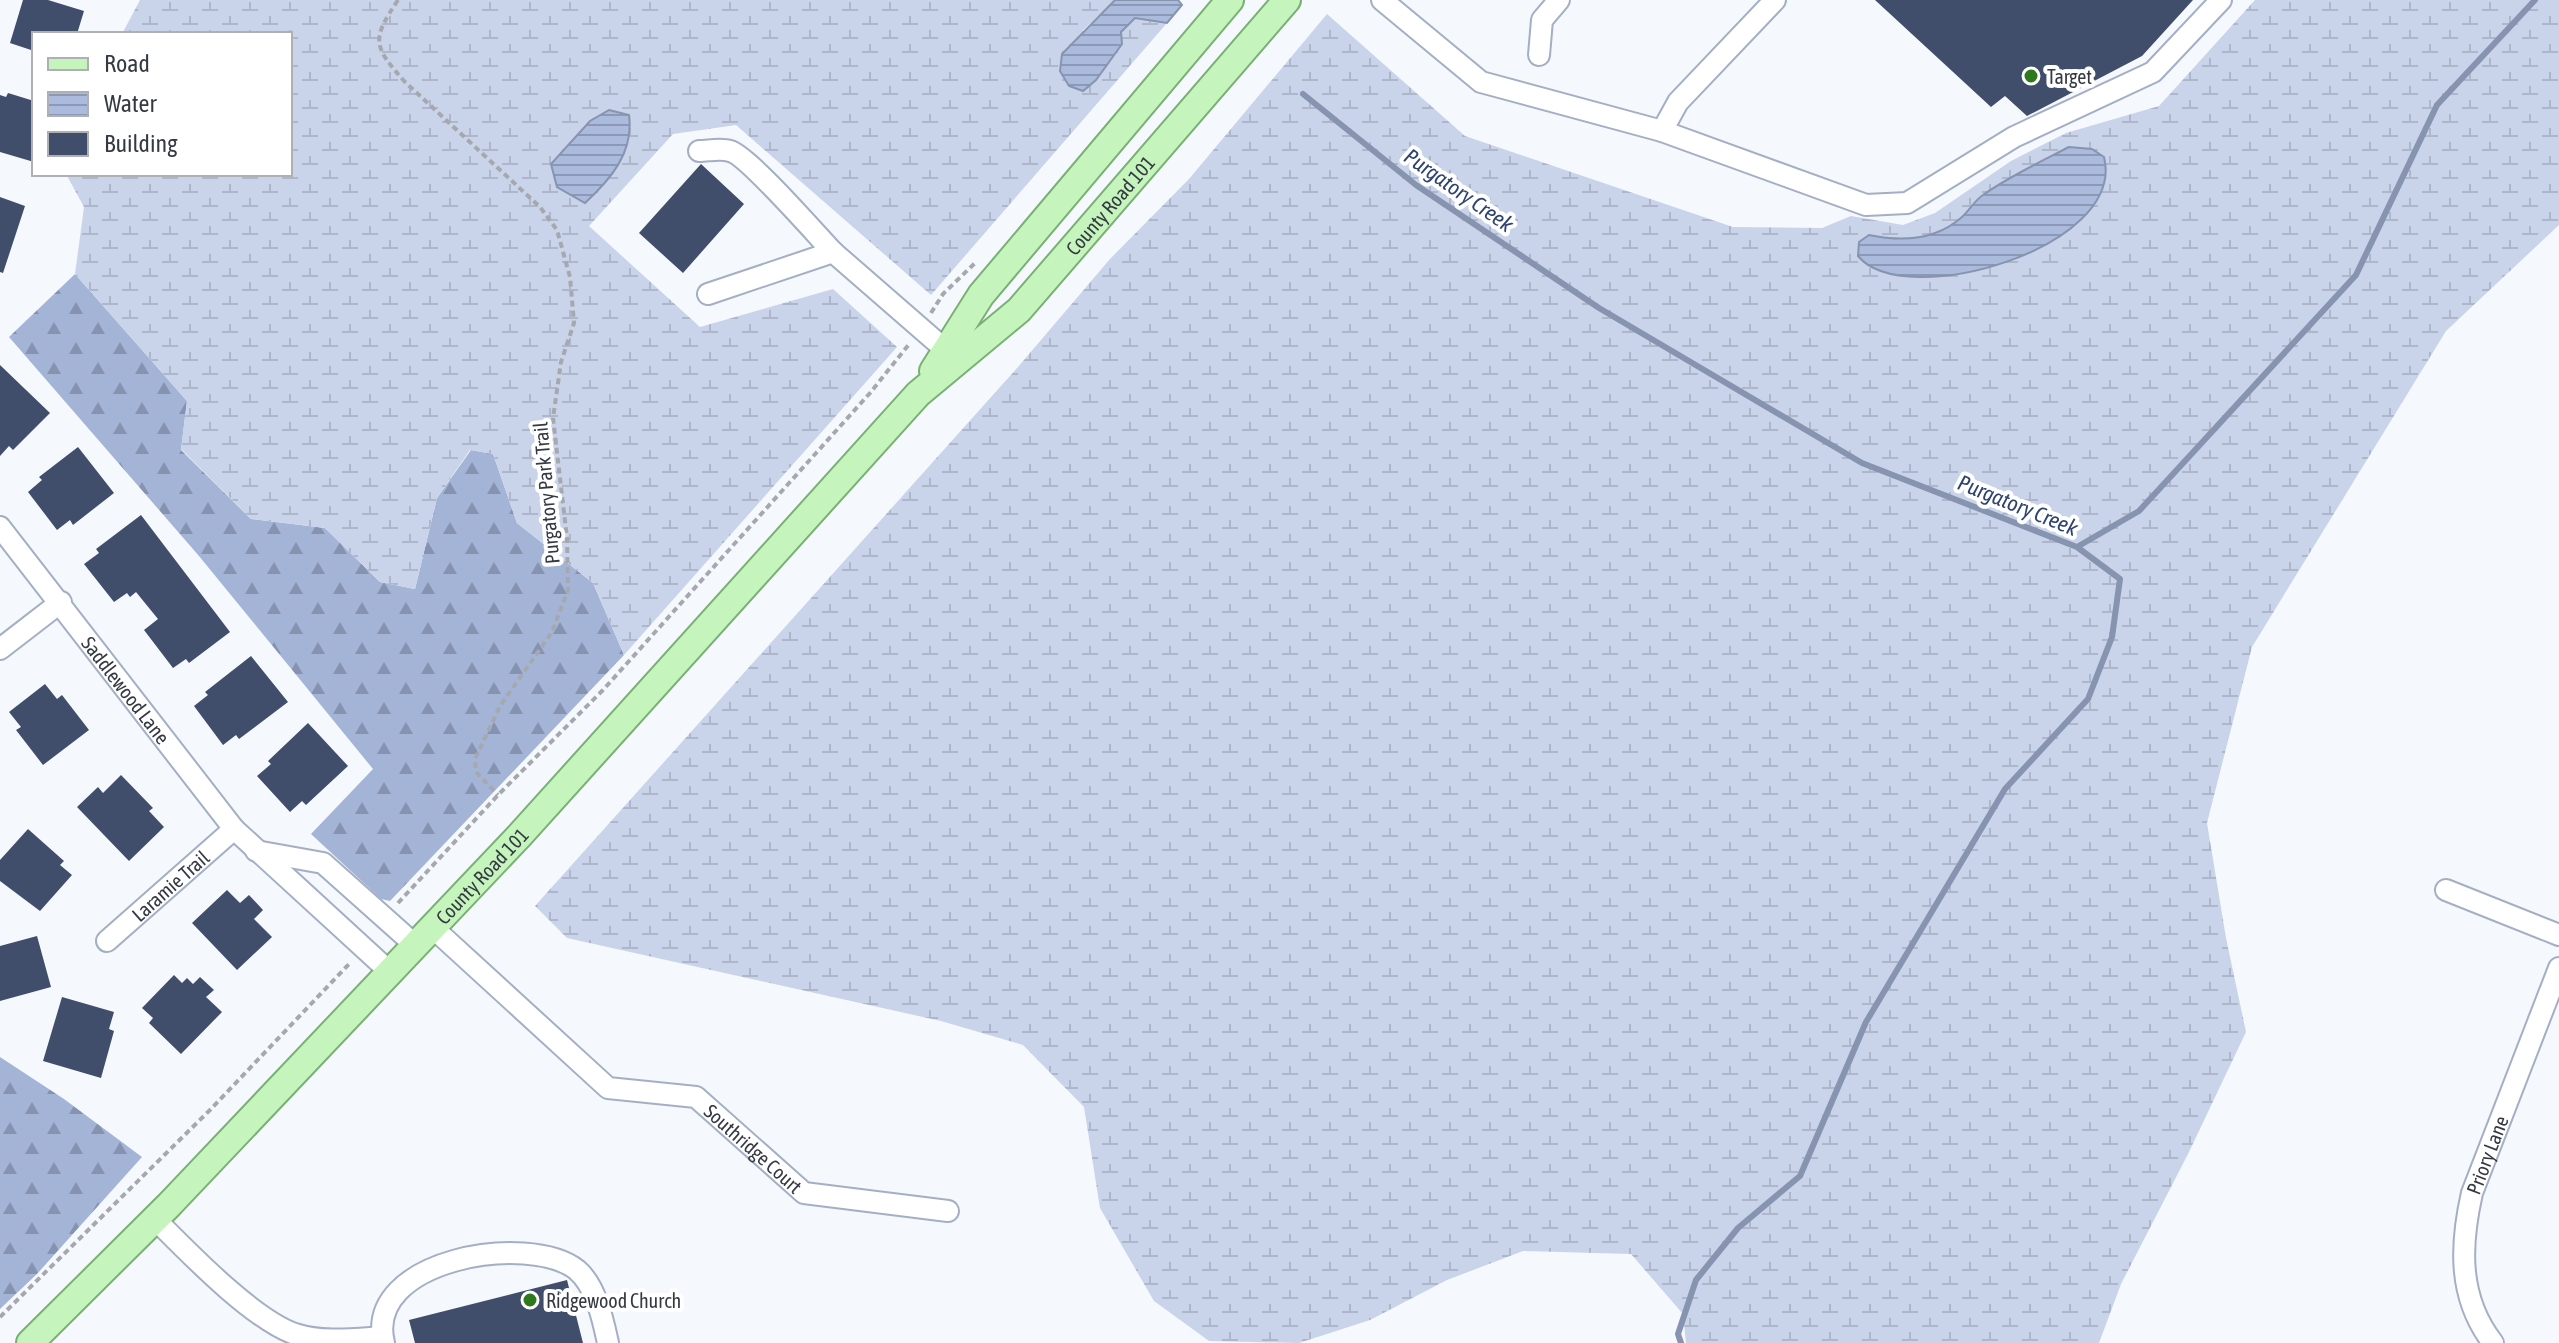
<svg xmlns="http://www.w3.org/2000/svg" width="2559" height="1343" font-family="'Asap Condensed',sans-serif">
  <style>
    .forest { fill: url(#forest-firs) }
    .wetland { fill: url(#wetland-marsh) }
    .water { fill: url(#water-rules); stroke: #8794af; stroke-width: 2 }
    .lines { fill: none; stroke-linecap: round; stroke-linejoin: round }
    .stream { stroke: #8794af; stroke-width: 6 }
    .building { fill: #404d6b }
    .minor-casing { stroke: #a4afc5; stroke-width: 24 }
    .major-casing { stroke: #7aaf75; stroke-width: 30 }
    .path { stroke: #a5a9af; stroke-width: 4; stroke-dasharray: 6 4; stroke-linecap: butt }
    .minor { stroke: #fff; stroke-width: 20 }
    .major { stroke: #c5f5bc; stroke-width: 26 }
    .poi-dot { fill: #2e781e; stroke: #fff; stroke-width: 3 }
    .labels { text-anchor: middle; dominant-baseline: central; stroke-width: 8; stroke-linejoin: round; paint-order: stroke }
    .poi-label { font-size: 20px; fill: #343942; stroke: #fff; text-anchor: start }
    .street-label { font-size: 20px; fill: #343942; stroke: #fff }
    .water-label { font-size: 22px; font-style: italic; fill: #2f4371; stroke: #fff }
  </style>
  <defs>
    <pattern id="forest-firs" width="22" height="20" patternUnits="userSpaceOnUse" patternTransform="scale(2)"><rect width="22" height="20" fill="#a4b4d7"/><path d="M5 1l3.5 6h-7zM16 11l3.5 6h-7z" fill="#8693b0"/></pattern>
    <pattern id="wetland-marsh" width="20" height="14" patternUnits="userSpaceOnUse" patternTransform="scale(2)"><rect width="20" height="14" fill="#c9d3ea"/><path d="M1 5h8M5 5V1M11 12h8M15 12V8" fill="none" stroke="#adb6ca"/></pattern>
    <pattern id="water-rules" width="6" height="5" patternUnits="userSpaceOnUse" patternTransform="scale(2)"><rect width="6" height="5" fill="#abbbde"/><path d="M0 2.5h6" fill="none" stroke="#8c99b6"/></pattern>
  </defs>
  <rect width="100%" height="100%" fill="#f5f8fc"/>
  <path class="forest" d="M75 274 187 401 181 450 251 519 325 528 380 582 415 589 437 498 471 450 493 454 517 523 593 583 624 655 390 901 381 899 311 834 373 769 199 556 9 337Z
    M0 1057 64 1099 142 1157 37 1274 0 1309Z"/>
  <path class="wetland" d="M140 0H1115L1082 31 1120 32 1135 18 1167 23 931 295 736 125 673 134 589 226 700 327 833 289 897 347 624 655 593 583 517 523 493 454 470 450 437 498 415 589 380 582 325 528 251 519 181 449 187 401 75 274 84 207 66 174H290V34H122Z
    M2255 0H2559V225L2446 331 2252 647 2207 823 2226 938 2246 1032 2188 1154 2121 1284 2099 1343H1686L1683 1314 1631 1254 1523 1251 1447 1280 1370 1320 1299 1343 1209 1341 1154 1301 1100 1208 1084 1107 1023 1045 941 1021 567 938 535 906 1018 367 1110 259 1189 179 1327 14 1465 136 1733 227 1822 228 1851 216 1903 225 1935 213 2011 161 2066 133 2159 106Z"/>
  <path class="water" d="M1115 0H1178L1182 5 1167 23 1135 18 1121 32 1122 44 1096 80 1083 91 1069 86 1060 71 1062 54Z
    M609 110 629 115C634 152 611 179 585 203L557 187 551 164 590 121Z
    M2069 147 2092 149 2104 157C2127 248 1904 312 1858 256L1859 242 1869 235C1902 242 1935 241 1962 217 1970 210 1974 201 1983 195 2010 176 2040 162 2069 147Z"/>
  <g class="lines">
    <path class="stream" d="M1303 94 1416 185 1599 308 1862 463 2077 547 2120 579 2112 637 2088 699 2005 789 1866 1022 1800 1176 1738 1228 1696 1280 1678 1334 1681 1343
      M2077 547 2139 511 2356 275 2437 105 2535 0"/>
  </g>
  <path class="building" d="M23 0H48L84 11 77 34H34V51L10 43Z
    M1875 0H2193L2142 56 2027 116 2005 96 1991 107Z
    M8 93 34 101V162L0 152V95L6 97Z
    M701 164 744 204 683 273 639 233Z
    M0 197 25 206 3 273 0 272Z
    M0 365 50 413 13 450 9 446 0 456Z
    M78 447 114 493 73 525 70 520 57 530 28 492 42 480 39 477Z
    M141 515 230 632 189 663 186 659 173 668 144 630 158 619 136 592 130 597 127 593 114 602 84 564 99 553 96 549Z
    M251 656 288 702 239 739 236 735 223 745 194 706 208 695 205 692Z
    M45 684 57 699 62 695 89 730 43 765 16 730 21 727 9 712Z
    M308 723 348 766 306 805 302 801 290 812 257 776 271 764 268 761Z
    M121 775 153 808 149 811 164 827 129 861 77 807 98 787 103 793Z
    M28 829 64 861 60 865 72 875 40 911 0 881V860Z
    M227 890 240 903 249 895 263 910 254 919 272 937 237 970 192 923Z
    M37 936 51 987 0 1001V946Z
    M174 975 182 983 187 978 193 984 200 977 214 990 206 997 222 1012 181 1054 149 1023 153 1018 142 1008Z
    M62 997 114 1012 109 1029 114 1031 101 1078 43 1061Z
    M567 1280 583 1343H415L409 1320Z"/>
  <g class="lines">
    <g class="minor-casing">
      <g id="minor">
        <path d="M1382 0 1481 82 1662 131 1866 205 1907 203 2014 137 2153 72 2221 0"/>
        <path d="M1539 55 1542 20 1559 0"/>
        <path d="M1662 131 1678 102 1775 0"/>
        <path d="M699 151C708 151 721 148 730 151 747 155 815 233 833 252L708 294"/>
        <path d="M833 252 956 359"/>
        <path id="s1" d="M0 527 234 829 390 972"/>
        <path d="M0 649 61 602"/>
        <path d="M256 851 323 863 415 945"/>
        <path d="M2446 890 2559 935"/>
        <path id="s2" d="M432 927 608 1088 696 1097 804 1193 948 1211"/>
        <path id="s3" d="M107 941 234 829"/>
        <path d="M155 1219C188 1252 252 1319 295 1334 323 1343 353 1339 382 1337"/>
        <path d="M384 1343C363 1259 529 1232 577 1270 596 1286 603 1320 608 1343"/>
        <path id="s4" d="M2493 1343C2458 1298 2460 1246 2472 1193L2559 968"/>
      </g>
    </g>
    <g class="major-casing">
      <g id="major">
        <path d="M933 371 981 295 1230 0"/>
        <path id="s5" d="M30 1343 169 1205 520 835 918 394 1019 310 1287 0"/>
      </g>
    </g>
    <path class="path" d="M398 0C371 40 373 46 405 82L540 207 557 230 570 277 574 323 561 362 553 418 567 538 568 590 552 632 500 706 475 759 476 772 498 795
      M931 313 943 294 975 263
      M398 903 498 795 603 690 870 393 910 343
      M0 1317 210 1110 350 963"/>
    <use href="#minor" class="minor"/>
    <use href="#major" class="major"/>
  </g>
  <g class="poi-dot">
    <circle cx="2031" cy="76" r="8"/>
    <circle cx="530" cy="1300" r="8"/>
  </g>
  <g class="labels">
    <g class="poi-label">
      <text x="2047" y="76">Target</text>
      <text x="546" y="1300">Ridgewood Church</text>
    </g>
    <g class="street-label">
      <text stroke="none"><textPath href="#s5" startOffset="1570">County Road 101</textPath></text>
      <text transform="translate(546 493) rotate(-95)">Purgatory Park Trail</text>
      <text stroke="none"><textPath href="#s1" startOffset="206">Saddlewood Lane</textPath></text>
      <text stroke="none"><textPath href="#s5" startOffset="650">County Road 101</textPath></text>
      <text stroke="none"><textPath href="#s3" startOffset="84">Laramie Trail</textPath></text>
      <text stroke="none"><textPath href="#s2" startOffset="404">Southridge Court</textPath></text>
      <text stroke="none"><textPath href="#s4" startOffset="198">Priory Lane</textPath></text>
    </g>
    <g class="water-label">
      <text transform="translate(1459 190) rotate(35)">Purgatory Creek</text>
      <text transform="translate(2018 505) rotate(22)">Purgatory Creek</text>
    </g>
  </g>
  <rect x="32" y="32" width="260" height="144" fill="#ffffff" stroke="#aeb0b3" stroke-width="2"/>
  <rect x="48" y="58" width="40" height="12" fill="#c5f5bc" stroke="#aeb0b3" stroke-width="2"/>
  <text x="104" y="72" font-size="24" fill="#343942">Road</text>
  <rect x="48" y="92" width="40" height="24" fill="url(#water-rules)" stroke="#aeb0b3" stroke-width="2"/>
  <text x="104" y="112" font-size="24" fill="#343942">Water</text>
  <rect x="48" y="132" width="40" height="24" fill="#404d6b" stroke="#aeb0b3" stroke-width="2"/>
  <text x="104" y="152" font-size="24" fill="#343942">Building</text>
</svg>
